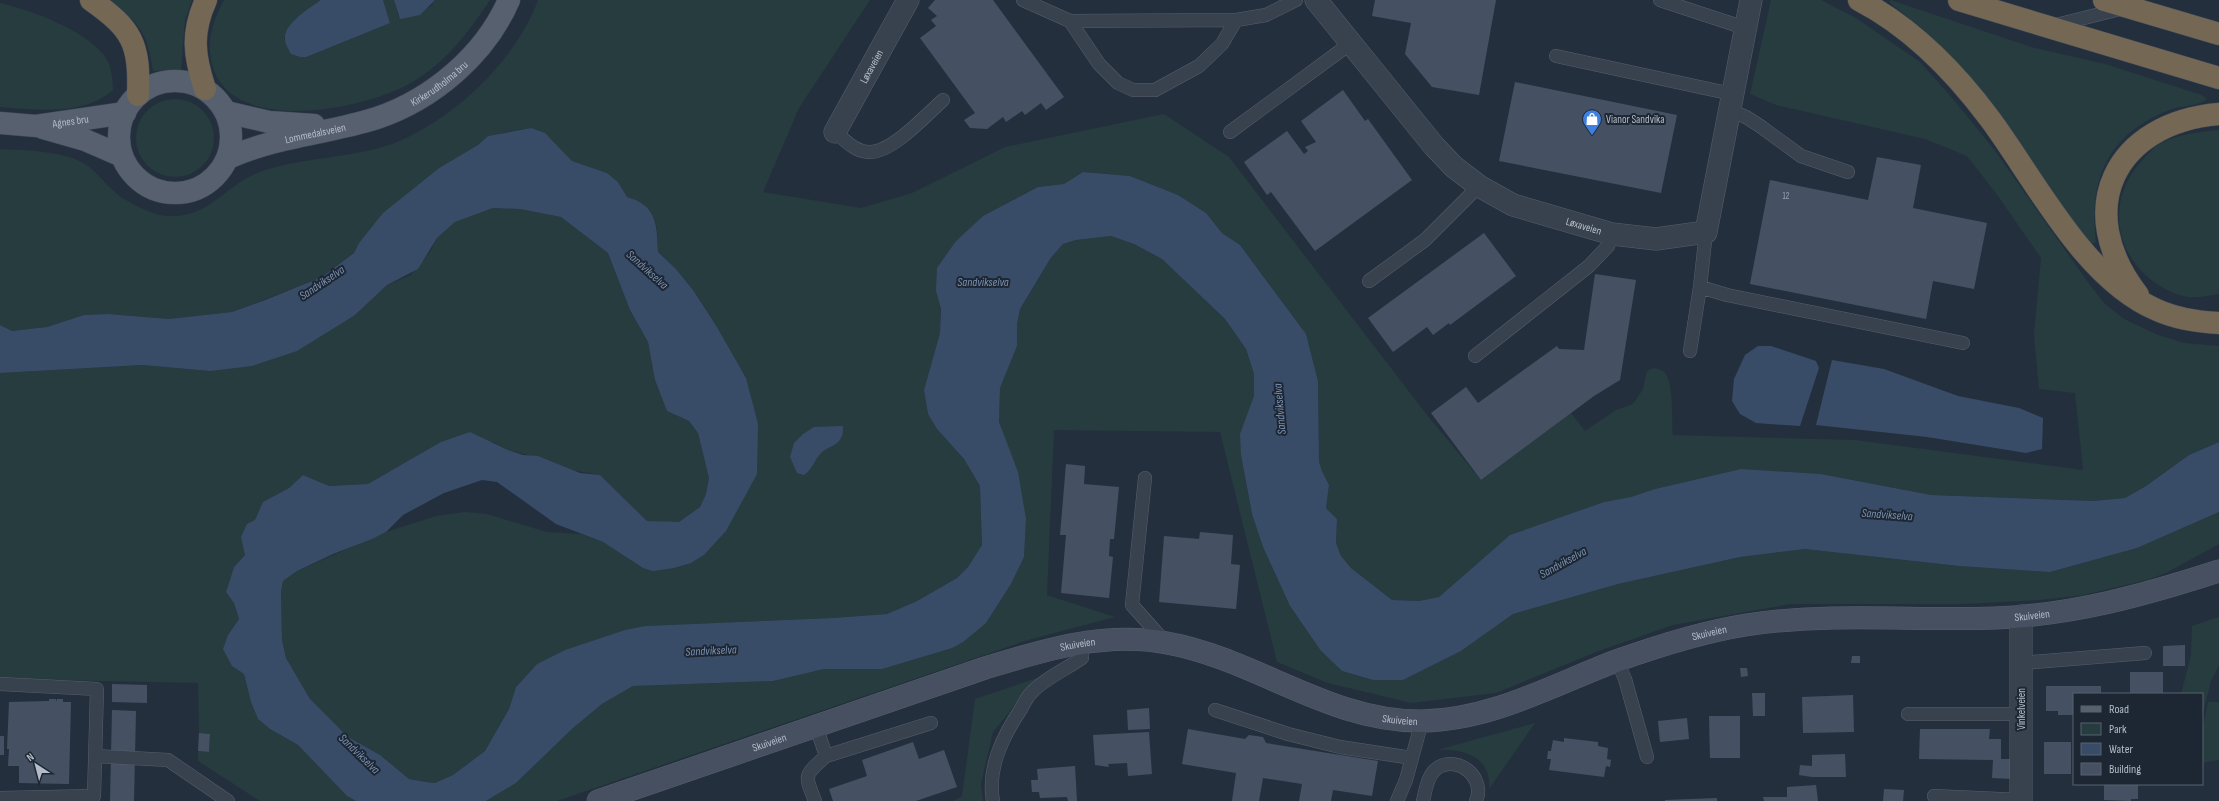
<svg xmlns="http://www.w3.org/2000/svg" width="2219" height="801" font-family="'Sofia Sans Condensed',sans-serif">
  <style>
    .green { fill: #263c3f }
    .water { fill: #394c67 }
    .building { fill: #455162 }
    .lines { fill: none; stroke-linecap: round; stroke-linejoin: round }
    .service-casing { stroke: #565f6c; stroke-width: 14 }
    .minor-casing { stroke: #565f6c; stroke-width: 23 }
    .secondary-casing { stroke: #565f6c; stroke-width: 23 }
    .primary-casing { stroke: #414a57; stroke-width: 23 }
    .motorway-casing { stroke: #434c59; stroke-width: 23 }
    .service { stroke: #38414e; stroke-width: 13 }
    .minor { stroke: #38414e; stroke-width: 22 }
    .secondary { stroke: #465061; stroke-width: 22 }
    .primary { stroke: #56606e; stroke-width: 22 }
    .motorway { stroke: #746855; stroke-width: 22 }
    .labels { text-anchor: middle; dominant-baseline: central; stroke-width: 4; stroke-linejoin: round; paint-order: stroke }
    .number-label { font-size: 9px; fill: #98a1af }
    .street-label { font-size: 11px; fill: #b4bcc9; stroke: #1d2633 }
    .poi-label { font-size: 11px; fill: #b4bcc9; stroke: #1d2633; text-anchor: start }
    .water-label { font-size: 12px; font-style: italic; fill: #7c92b1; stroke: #1d2633 }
  </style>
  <rect width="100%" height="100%" fill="#242f3e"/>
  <path class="green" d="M110 0H192L185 20 181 70 153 71C147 30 140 26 110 0Z
    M224 0H321L294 20 284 38 291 54 300 57 390 23 383 0H394L399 18 430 7 435 0H490C466 36 441 69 401 88 353 111 230 134 212 64 206 42 213 20 224 0Z
    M538 0H870L799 108 763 192 861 208 912 193 1005 147 1164 114 1229 157 1427 415 1481 480 1571 413 1585 431 1616 410 1633 404 1643 389 1647 371 1654 368C1657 369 1661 370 1663 371 1675 379 1671 421 1673 435L1855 440 2083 470 2075 393 2039 389 2034 334 2041 258 1998 196 1967 156 1925 139 1776 105 1750 94 1771 0H1821L1856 18 1920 62 1953 99 1993 148 2087 281 2104 303 2124 319 2158 335 2184 343 2219 346V442L2189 455 2146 486 2125 498 2093 501 1931 495 1821 474 1741 469 1655 489 1631 497 1604 502 1510 535 1439 597 1419 601 1392 600 1351 568 1341 556 1336 543 1337 519 1326 508 1329 485 1322 471 1319 462 1318 381 1306 334 1240 245 1222 233 1206 213 1178 195 1130 176 1083 172 1064 184 1038 187 983 216 956 241 936 291 941 309 940 333 924 390 928 414 937 429 964 459 980 486 982 545 968 567 957 578 917 601 887 614 833 618 645 626 625 630 565 650 537 664 516 687 509 709 485 751 453 775 435 783 426 782 409 779 380 755 348 737 310 699 286 658 282 640 281 592 283 581 297 571 386 532 436 516 465 512 487 514 547 532 581 534 603 542 643 568H674L690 563 704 555 726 531 746 378 717 327 693 290 676 269 658 252C658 225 657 205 627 197L618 182 607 173 572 161 551 139 531 128 507 132 488 136 478 145 439 168 408 193 359 243 354 253 322 277 232 312 169 319 108 314 84 315 47 327 12 331 0 325V149C23 150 65 151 85 164 97 172 104 183 115 192 121 199 151 214 160 215 208 223 222 186 260 172 304 156 354 159 397 142 455 118 517 59 538 0Z
    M1890 0 2031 47 2105 64 2202 95 2207 99C2198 107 2181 105 2169 110 2109 134 2088 178 2096 242L2090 245 1954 59 1924 30 1890 3Z
    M0 3C33 11 81 28 104 55 111 63 113 80 113 90 84 116 37 110 0 107Z
    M136 138a39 39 0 1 1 78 0a39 39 0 1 1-78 0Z
    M2219 130V294C2208 296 2193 299 2183 296 2124 279 2098 212 2139 164 2146 156 2153 147 2163 142 2180 134 2200 132 2219 130Z
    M493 208 520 209 561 217 608 253 630 310 648 342 655 380 667 411 689 421 698 433 709 478 706 494 700 507 678 523 647 521 600 475 566 469 549 460 508 450 493 442 448 439 368 484 329 486 303 475 289 488 264 502 255 520 247 524 245 555 234 567 226 592 234 603 239 619 228 635 232 666 244 674 251 702 258 719 270 729 298 745 347 796 356 801H260L198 761V751L209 752 210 734 199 733 198 683 0 679V373L142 365 210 371 355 315 387 285 411 275 430 252 437 238 455 222Z
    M1111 236 1134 244 1162 259 1225 319 1246 349 1254 374V396L1241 455 1252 514 1263 547 1290 606 1321 651 1342 671 1373 680H1403L1461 651 1513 614 1618 584 1740 557 1805 549 1959 566 2050 572 2137 548 2219 512V544L2166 573 2147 580 2084 595 2040 600 1965 604H1791L1673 625 1596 652 1496 693 1411 703 1328 683 1277 662 1220 432 1054 430 1047 595 1115 617 1028 640 557 801H486L516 783 573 728 602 704 633 686 773 681 824 669H882L986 623 1011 584 1024 557 1026 519 999 422 1000 388 1017 346V324L1020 309 1050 259 1063 244 1076 240Z
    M2219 617V665L2211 681 2202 717V694H2181L2191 655 2192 626Z
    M1037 678 993 732 981 783 983 801H953L962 796 975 699Z
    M2208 702H2219V760L2202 763V733Z
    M1535 723 1489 789C1492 757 1463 748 1437 750Z"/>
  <path class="water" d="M321 0H383L390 23 306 57H300L291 54C289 50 285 44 285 39 283 24 311 7 321 0Z
    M394 0H435L420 15 400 19Z
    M531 128 545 133 572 161 607 173 618 182 627 197C657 205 657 225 658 252L676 269 693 290 717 327 746 378 758 424 757 474 726 531 704 555 691 563 674 568 653 571 643 568 603 542 556 524 497 482 482 480 444 493 403 515 386 532 372 539 333 554 297 571 283 581 281 592 282 640 286 658 310 699 348 737 380 755 409 779 426 782 435 783 453 775 485 751 509 709 516 687 537 664 565 650 625 630 645 626 833 618 887 614 917 601 957 578 968 567 982 545 980 486 964 459 937 429 928 414 924 390 940 333 941 309 936 291 937 268 956 241 983 216 1038 187 1064 184 1083 172 1130 176 1178 195 1206 213 1222 233 1240 245 1306 334 1318 381 1319 462 1322 471 1329 485 1326 508 1337 519 1336 543 1341 556 1351 568 1392 600 1419 601 1439 597 1510 535 1604 502 1631 497 1655 489 1741 469 1821 474 1931 495 2093 501 2125 498 2146 486 2189 455 2219 442V512L2137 548 2050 572 1959 566 1805 549 1740 557 1618 584 1513 614 1461 651 1403 680H1373L1342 671 1321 651 1290 606 1263 547 1252 514 1241 455 1240 434 1254 396V374L1246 349 1225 319 1162 259 1134 244 1111 236 1076 240 1063 244 1050 259 1020 309 1017 324V346L1000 388 999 422 1018 472 1026 519 1024 557 1011 584 986 623 963 642 952 648 882 669H824L773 681 633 686 602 704 573 728 516 783 486 801H356L347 796 298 745 270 729 258 719 251 702 244 674 232 666 223 649 228 635 239 619 234 603 226 592 234 567 245 555 241 537 247 524 255 520 263 502 289 488 303 475 329 486 368 484 441 442 470 432 508 450 523 455 538 456 580 473 600 475 647 521 679 522 700 507 706 494 709 478 698 433 689 421 667 411 655 380 648 342 630 310 608 253 561 217 520 209 493 208 455 222 437 238 418 269 387 285 355 315 297 351 252 366 210 371 142 365 0 373V325L12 331 47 327 84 315 108 314 169 319 232 312 265 300 322 277 354 253 359 243 383 213 439 168 478 145 488 136Z
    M1758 346H1771L1816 361 1819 368 1800 426 1756 423 1740 414 1732 401 1734 379 1745 355Z
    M1832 360 1884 369 1958 396 2019 408 2043 418 2042 449 2026 453 1927 437 1816 425Z
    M843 426C843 430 843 435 841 438 837 446 827 447 821 453 814 460 813 469 804 475L797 473 790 457 794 443 803 434 814 427Z"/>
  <path class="building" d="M935 0H993L1064 97 1046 110 1041 103 1025 115 1022 111 1006 122 1003 117 987 129 970 128 964 120 975 113 920 38 936 26 931 20 937 16 928 8Z
    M1375 0H1496L1479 95 1432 87 1405 54 1411 23 1372 16Z
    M1515 82 1677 115 1661 193 1499 161Z
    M1343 90 1365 121 1368 119 1412 180 1315 251 1271 192 1267 195 1244 162 1287 131 1304 154 1308 151 1305 147 1316 142 1301 121Z
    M1877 157 1921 165 1913 208 1987 223 1974 289 1933 281 1926 319 1750 284 1770 180 1868 200Z
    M1484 233 1516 276 1450 325 1449 323 1433 335 1427 327 1393 352 1368 318Z
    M1595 274 1636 280 1620 380 1594 396 1481 480 1431 413 1466 387 1478 403 1557 346 1559 349 1584 350Z
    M1066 464 1085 466 1084 484 1119 487 1114 539H1110L1109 556 1113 557 1109 598 1061 593 1066 535H1060Z
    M1200 532 1233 535 1231 564 1240 565 1236 609 1159 602 1164 536 1199 539Z
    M2185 645V666H2163V646Z
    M1852 656H1860V663H1851Z
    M1740 668H1747L1748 676 1741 677Z
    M2130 672H2163V694H2130Z
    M112 684 147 685V703L112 702Z
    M2046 686H2101V694H2074V715H2058V711H2046Z
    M1752 693H1765V716H1753Z
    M1853 695 1854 732 1803 733 1802 697Z
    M49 699H56V702L57 699H63V702H71L69 784 19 783V766H8L9 749H7L9 702 49 701Z
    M1149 708 1150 729 1128 730 1127 710Z
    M112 710 136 711 134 801H110Z
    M1709 716H1740V758H1710Z
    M1687 718 1689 739 1660 742 1658 721Z
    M1188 729 1245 739 1249 735 1263 737 1266 743 1378 761 1372 796 1333 790 1331 801H1299L1302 784 1263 778 1259 801H1232L1236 773 1182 764Z
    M1920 729H1990L1989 739H2001V759H2013L2012 779 1992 778 1993 760 1919 759Z
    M1149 732 1152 774 1128 776 1127 763 1108 764 1109 767 1095 765 1093 735Z
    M199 733 210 734 209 752 198 751Z
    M0 736H4V755H0Z
    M1564 738 1598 742V746L1608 748 1607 759 1611 760 1610 767 1606 766 1604 777 1549 770 1551 759H1547L1548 751H1551L1553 740 1564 742Z
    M913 742 919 759 944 750 957 787 916 801H833L829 789 867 776 862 760Z
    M2044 742H2071V774H2044Z
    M1845 754 1846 777H1812L1799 775 1800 765 1812 766V755Z
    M1075 766 1077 801H1068L1067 797 1040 798 1039 792H1032L1031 780H1038L1037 769Z
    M2104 784H2138V799H2131V801L2104 800Z
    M1816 785 1818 801H1764L1763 797H1787V787Z
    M1884 789 1904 790 1903 801H1883Z
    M1717 798V801H1665V800Z"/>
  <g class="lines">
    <g class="service-casing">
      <path id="service" d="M1023 0 1070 21 1236 20 1266 15 1296 0
        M1660 0 1745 28
        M1070 21 1099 64 1118 83 1133 90H1155L1199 66 1222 44 1236 20
        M2052 26 2124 8
        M1556 56 1732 94
        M1729 110 1746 117 1760 126 1801 156 1848 172
        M835 132C845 140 855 152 869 152 892 153 926 115 943 100
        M1230 132 1351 43
        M1706 232 1700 287 1727 295 1963 343
        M1369 281 1425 240 1479 186
        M1690 351 1700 287
        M1475 356 1589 266 1608 246 1612 234
        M1145 478 1132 605 1165 642
        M1617 661 1625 679 1647 757
        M2021 663 2145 653
        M0 684 97 689 94 796 0 798
        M1215 710 1288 734 1340 747 1412 758
        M1908 714H2021
        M95 756 168 760 228 801
        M826 756 931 723
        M1934 796 2021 800
        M815 801C804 774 804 776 826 756L816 726
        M993 801C987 768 1003 736 1021 709 1024 703 1028 695 1033 691 1046 678 1066 669 1082 658L1080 643
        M1397 801 1406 780 1422 721
        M1423 801C1425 792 1427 779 1433 772 1452 751 1487 775 1476 801"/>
    </g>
    <g class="minor-casing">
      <g id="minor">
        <path id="s1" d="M1316 0 1434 146 1454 167 1479 186 1513 205 1612 234 1656 239 1706 232 1751 0"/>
        <path id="s2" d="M835 132 908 0"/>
        <path d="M2021 616V801"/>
      </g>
    </g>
    <g class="secondary-casing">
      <g id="secondary">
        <path id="s3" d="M598 801 985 668C1044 650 1105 631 1167 643 1256 659 1329 722 1422 721 1491 720 1553 685 1616 661 1658 646 1702 632 1746 625 1828 612 1912 621 1995 618 2073 615 2145 595 2219 571"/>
      </g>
    </g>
    <g class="primary-casing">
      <g id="primary">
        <circle cx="175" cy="137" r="56"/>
        <path d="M226 112 269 122 314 125"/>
        <path id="s4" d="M0 123 36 126 125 113"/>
        <path d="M43 128 85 140 122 156"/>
        <path id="s5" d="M228 158C277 136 327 134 377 118 433 99 485 55 509 0"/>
      </g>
    </g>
    <g class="motorway-casing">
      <path id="motorway" d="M91 0C132 29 140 43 138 95
        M1859 0C1911 27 1955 72 1990 119 2036 181 2084 279 2157 310 2177 319 2198 322 2219 323
        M1959 0 2219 78
        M2104 0 2219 34
        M205 89C194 56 191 33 206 0
        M2138 295C2072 210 2114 123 2219 114"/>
    </g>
    <use href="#service" class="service"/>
    <use href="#minor" class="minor"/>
    <use href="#secondary" class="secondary"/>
    <use href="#primary" class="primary"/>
    <use href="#motorway" class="motorway"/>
  </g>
  <defs>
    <g id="shop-pin" transform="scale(1)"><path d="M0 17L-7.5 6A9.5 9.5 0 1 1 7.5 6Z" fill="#3f7fe0" stroke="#1d2633"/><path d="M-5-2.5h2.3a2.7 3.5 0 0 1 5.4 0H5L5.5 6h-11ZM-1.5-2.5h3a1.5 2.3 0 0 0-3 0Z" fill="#fff"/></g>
  </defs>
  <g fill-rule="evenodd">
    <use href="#shop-pin" x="1592" y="119"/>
  </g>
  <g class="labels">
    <g class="number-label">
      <text x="1786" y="196">12</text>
    </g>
    <g class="street-label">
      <text stroke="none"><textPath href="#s2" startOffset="75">Løxaveien</textPath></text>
      <text stroke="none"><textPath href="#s5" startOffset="226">Kirkerudholma bru</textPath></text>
      <text stroke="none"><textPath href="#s4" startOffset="71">Agnes bru</textPath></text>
      <text stroke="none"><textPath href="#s5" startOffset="91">Lommedalsveien</textPath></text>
      <text stroke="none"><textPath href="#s1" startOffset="361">Løxaveien</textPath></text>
      <text stroke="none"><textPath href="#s3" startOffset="1489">Skuiveien</textPath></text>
      <text stroke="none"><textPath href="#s3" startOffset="1165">Skuiveien</textPath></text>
      <text stroke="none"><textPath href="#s3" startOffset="505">Skuiveien</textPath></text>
      <text transform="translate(2021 709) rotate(-90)">Vinkelveien</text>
      <text stroke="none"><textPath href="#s3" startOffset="841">Skuiveien</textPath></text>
      <text stroke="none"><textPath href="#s3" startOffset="181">Skuiveien</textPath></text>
    </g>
    <g class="poi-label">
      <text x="1606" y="119">Vianor Sandvika</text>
    </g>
    <g class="water-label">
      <text transform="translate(647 270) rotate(42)">Sandvikselva</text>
      <text x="983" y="282">Sandvikselva</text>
      <text transform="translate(322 283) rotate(-34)">Sandvikselva</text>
      <text transform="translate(1280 409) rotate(-95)">Sandvikselva</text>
      <text transform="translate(1887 515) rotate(4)">Sandvikselva</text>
      <text transform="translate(1563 563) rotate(-29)">Sandvikselva</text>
      <text transform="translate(711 651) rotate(-3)">Sandvikselva</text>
      <text transform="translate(359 754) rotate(44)">Sandvikselva</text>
    </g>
  </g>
  <rect x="2073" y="693" width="130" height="92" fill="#1d2633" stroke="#59626f"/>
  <rect x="2081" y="706" width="20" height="6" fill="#56606e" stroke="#59626f"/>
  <text x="2109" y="713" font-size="12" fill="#b4bcc9">Road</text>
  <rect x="2081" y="723" width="20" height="12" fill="#263c3f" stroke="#59626f"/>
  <text x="2109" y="733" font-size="12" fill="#b4bcc9">Park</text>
  <rect x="2081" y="743" width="20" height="12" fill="#394c67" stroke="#59626f"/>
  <text x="2109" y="753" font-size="12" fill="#b4bcc9">Water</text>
  <rect x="2081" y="763" width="20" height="12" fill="#455162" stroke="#59626f"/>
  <text x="2109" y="773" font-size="12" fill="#b4bcc9">Building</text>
  <g transform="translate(36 765) rotate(324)" stroke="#1d2633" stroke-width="3" paint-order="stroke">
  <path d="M0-3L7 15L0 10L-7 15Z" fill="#b4bcc9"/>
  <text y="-6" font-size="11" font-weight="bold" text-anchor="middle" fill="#b4bcc9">N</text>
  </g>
</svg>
